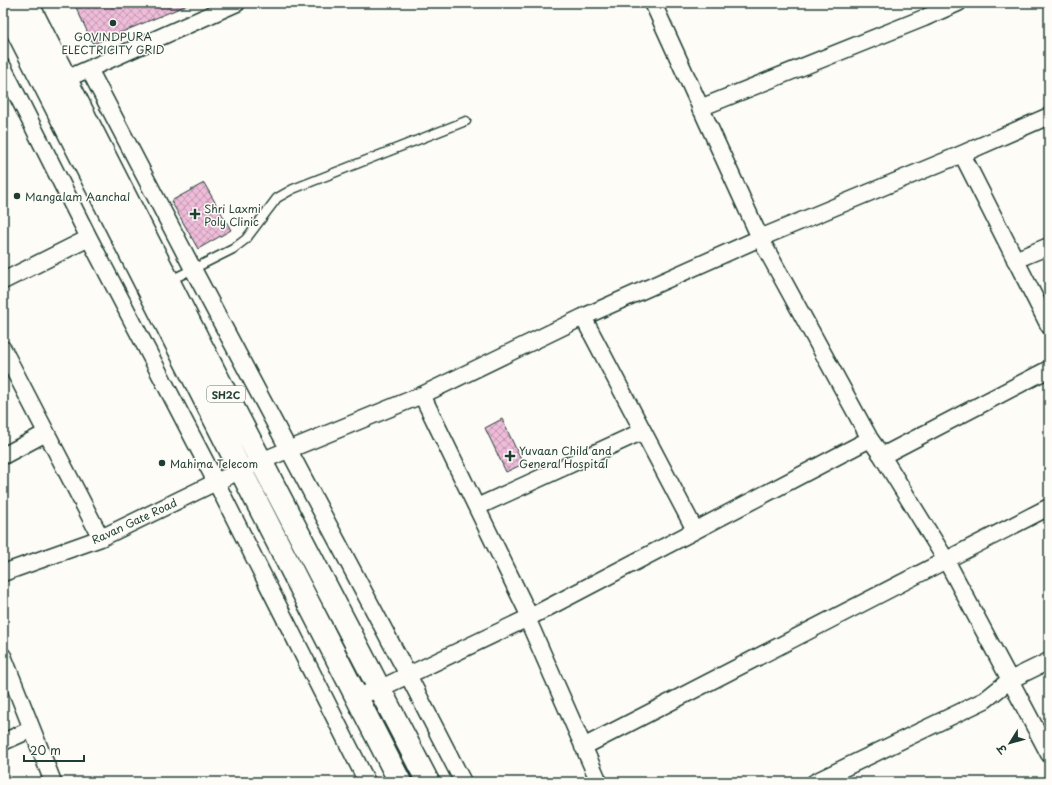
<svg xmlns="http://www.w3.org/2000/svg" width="1052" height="785" font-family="'Playpen Sans','Playpen Sans Deva',sans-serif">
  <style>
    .building { fill: url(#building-cross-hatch); stroke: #1f3d34 }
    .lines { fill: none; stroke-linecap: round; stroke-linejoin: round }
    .lane-casing { stroke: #1f3d34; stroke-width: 11 }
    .street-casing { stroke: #1f3d34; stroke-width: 19 }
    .primary-casing { stroke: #1f3d34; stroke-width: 25 }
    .lane { stroke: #fdfcf7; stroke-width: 8 }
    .street { stroke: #fdfcf7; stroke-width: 16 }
    .primary { stroke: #fdfcf7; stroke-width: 22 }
    .poi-dot { fill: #1f3d34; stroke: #fdfcf7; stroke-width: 1.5 }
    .labels { text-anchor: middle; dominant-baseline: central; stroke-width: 3; stroke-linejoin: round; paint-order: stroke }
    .shield { fill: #fdfcf7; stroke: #62766e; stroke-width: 1 }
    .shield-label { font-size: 10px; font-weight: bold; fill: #1f3d34 }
    .poi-label { font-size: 11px; fill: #1f3d34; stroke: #fdfcf7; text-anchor: start }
    .street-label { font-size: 11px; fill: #1f3d34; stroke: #fdfcf7 }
  </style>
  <defs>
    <pattern id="building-cross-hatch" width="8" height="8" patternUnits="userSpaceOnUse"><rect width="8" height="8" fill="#eebbd8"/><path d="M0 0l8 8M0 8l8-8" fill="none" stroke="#c099b0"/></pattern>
  </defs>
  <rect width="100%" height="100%" fill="#fdfcf7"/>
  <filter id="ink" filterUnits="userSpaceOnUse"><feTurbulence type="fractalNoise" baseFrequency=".025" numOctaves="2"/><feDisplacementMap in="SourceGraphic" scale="8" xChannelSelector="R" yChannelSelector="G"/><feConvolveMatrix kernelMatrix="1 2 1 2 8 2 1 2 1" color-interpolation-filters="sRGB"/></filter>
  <g filter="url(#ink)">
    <path class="building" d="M74 3H192L93 44Z
      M204 183 231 230 198 249 171 201Z
      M502 419 523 464 506 472 485 428Z"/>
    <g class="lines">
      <g class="lane-casing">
        <path id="lane" d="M169 281 233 249 246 239 277 198 293 189 466 121"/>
      </g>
      <g class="street-casing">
        <path id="street" d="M653 3 760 238 870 439
          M3 67 89 238 216 482 367 782
          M89 69 193 269 408 675 463 782
          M55 83 66 79 237 3
          M700 108 924 18 958 3
          M962 154 1049 326
          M1015 260 1049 246
          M3 281 89 238
          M583 317 760 238 962 154 1049 116
          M3 349 101 538
          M422 395 530 617
          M3 456 46 433
          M477 507 643 431
          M3 573 101 538 216 482 261 461 422 395 583 317 695 530
          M527 618 599 782
          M3 656 32 729 3 742
          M1049 661 1010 680 1049 754
          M356 697 379 689 530 617 870 439 882 456 1049 369
          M32 729 53 782
          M583 747 1049 507
          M815 782 985 700 1010 680 946 560 882 456"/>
      </g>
      <g class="primary-casing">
        <path id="primary" d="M3 3 241 471 400 782
          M27 3 213 369 428 782"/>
      </g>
      <use href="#lane" class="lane"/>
      <use href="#street" class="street"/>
      <use href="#primary" class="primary"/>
    </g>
  </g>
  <g class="poi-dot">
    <circle cx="113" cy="23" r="4"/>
    <circle cx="17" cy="196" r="4"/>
    <path d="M193 208h4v4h4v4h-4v4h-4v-4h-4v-4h4z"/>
    <path d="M508 450h4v4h4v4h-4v4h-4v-4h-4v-4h4z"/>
    <circle cx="162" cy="463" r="4"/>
  </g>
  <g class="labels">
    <rect class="shield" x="207" y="386" width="38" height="16" rx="3"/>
    <g class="shield-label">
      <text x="226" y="394">SH2C</text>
    </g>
    <g class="poi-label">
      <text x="113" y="36" text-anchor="middle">GOVINDPURA<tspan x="113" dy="13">ELECTRICITY GRID</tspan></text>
      <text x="25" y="196">Mangalam Aanchal</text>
      <text x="204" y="208">Shri Laxmi<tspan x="204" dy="13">Poly Clinic</tspan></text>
      <text x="519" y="450">Yuvaan Child and<tspan x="519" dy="13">General Hospital</tspan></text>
      <text x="170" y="463">Mahima Telecom</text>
    </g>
    <g class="street-label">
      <text transform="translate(134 521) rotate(-25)">Ravan Gate Road</text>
    </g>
  </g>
  <rect width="1052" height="785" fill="none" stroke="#fdfcf7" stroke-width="16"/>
  <rect x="8" y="8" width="1036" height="769" fill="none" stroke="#1f3d34" stroke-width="1.5" filter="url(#ink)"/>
  <g transform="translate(1010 743) rotate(233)" stroke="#fdfcf7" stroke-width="3" paint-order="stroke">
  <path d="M0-3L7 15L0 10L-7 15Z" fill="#1f3d34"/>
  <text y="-6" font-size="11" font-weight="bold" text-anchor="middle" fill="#1f3d34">उ</text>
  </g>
  <path d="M24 755v6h60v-6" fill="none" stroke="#1f3d34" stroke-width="2"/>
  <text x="30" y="755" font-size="12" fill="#1f3d34" stroke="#fdfcf7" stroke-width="3" paint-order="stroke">20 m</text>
</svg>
